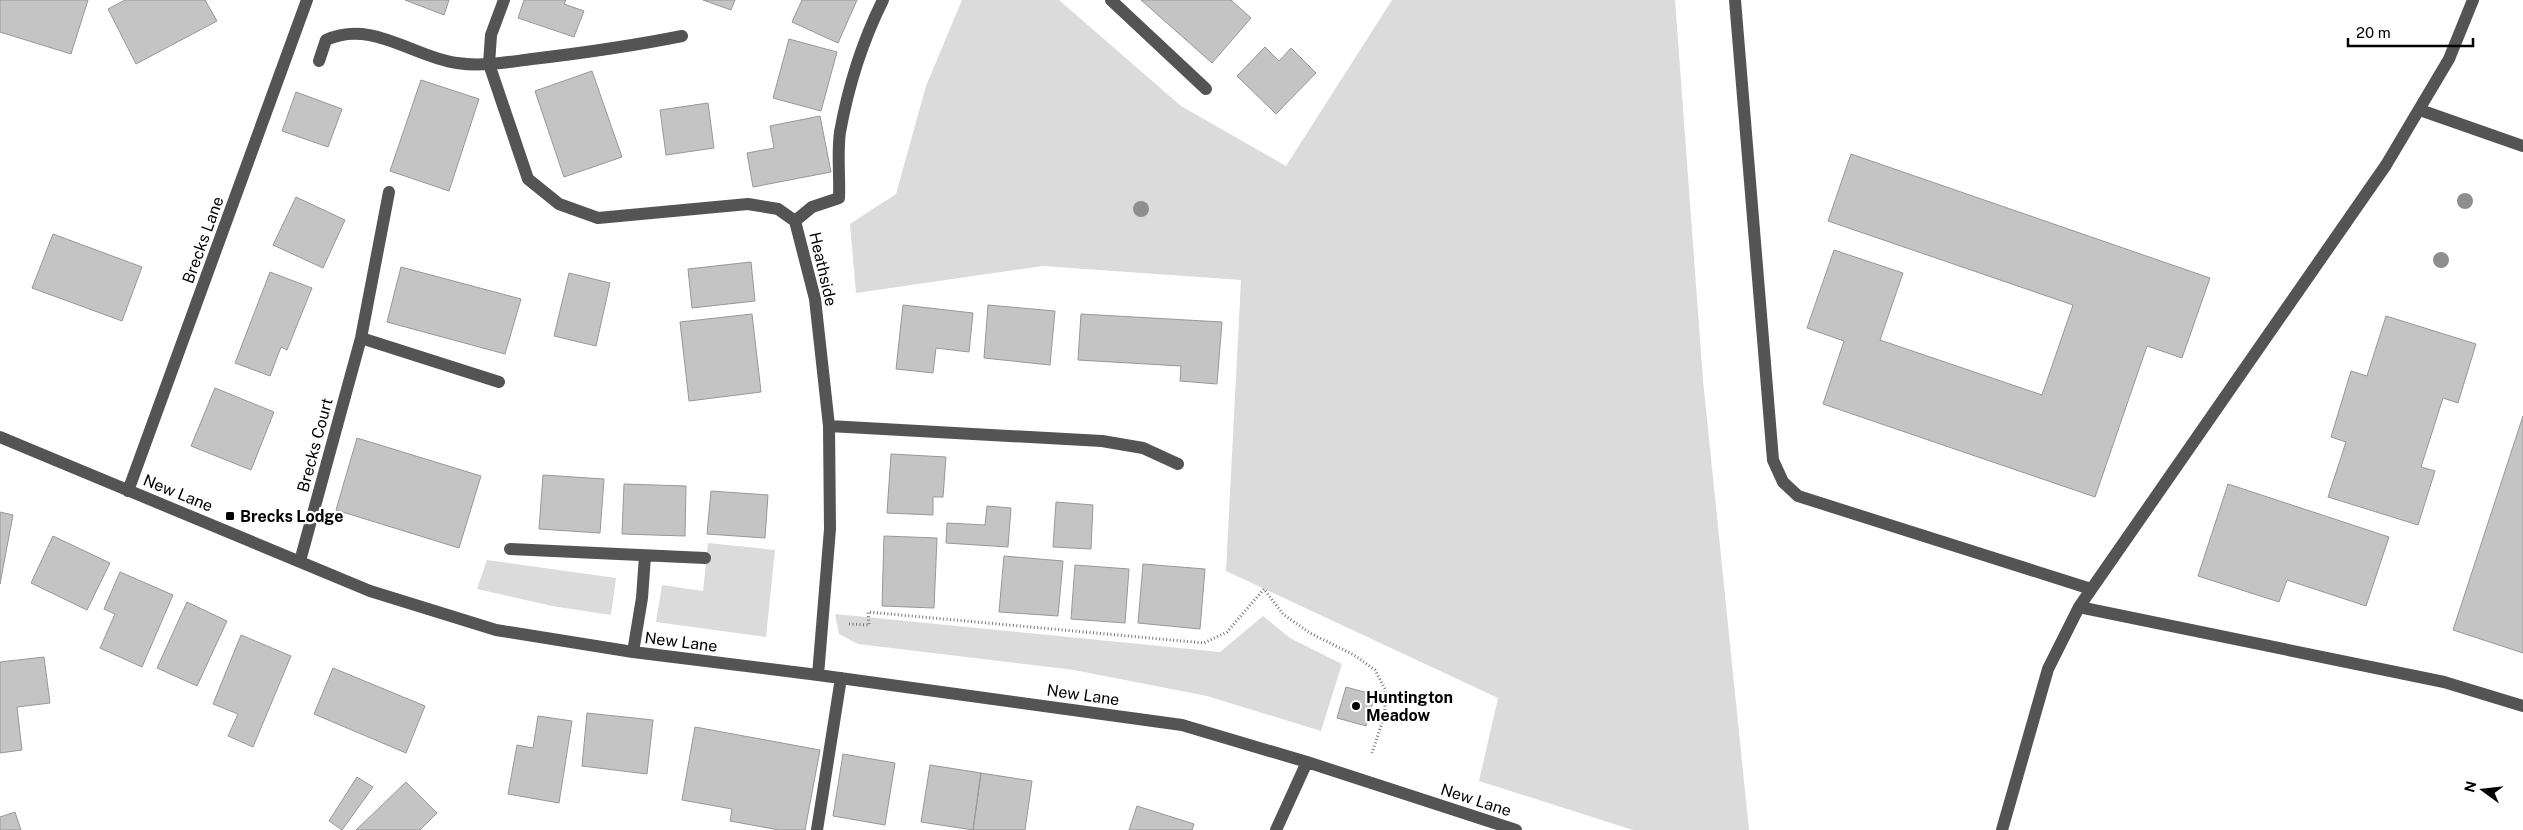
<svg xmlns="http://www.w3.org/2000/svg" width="2523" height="830" font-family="'Public Sans',sans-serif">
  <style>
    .green { fill: #dbdbdb }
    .building { fill: #c4c4c4; stroke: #989898 }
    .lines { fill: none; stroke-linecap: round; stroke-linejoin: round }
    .path { stroke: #767676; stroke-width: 3; stroke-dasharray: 1 2.5; stroke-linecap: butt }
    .minor { stroke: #545454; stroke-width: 12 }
    .tree { fill: #8e8e8e }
    .poi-dot { fill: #000; stroke: #fff; stroke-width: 2 }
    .labels { text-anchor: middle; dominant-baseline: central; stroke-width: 4.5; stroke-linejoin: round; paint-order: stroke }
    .street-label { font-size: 16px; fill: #000; stroke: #fff }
    .poi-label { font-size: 16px; font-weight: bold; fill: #000; stroke: #fff; text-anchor: start }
  </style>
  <rect width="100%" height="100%" fill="#fff"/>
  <path class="green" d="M962 0H1059L1181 106 1286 166 1392 0H1675L1703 380 1749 830H1633L1479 781 1498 698 1226 571 1241 280 1043 266 856 293 850 224 896 194 926 86Z
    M708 543 775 550 766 637 656 622 662 585 703 591Z
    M487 560 616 578 611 615 552 606 477 589Z
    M835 614 1220 652 1263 616 1290 638 1342 664 1321 731 1207 696 1074 670 858 644 839 634Z"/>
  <path class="building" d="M0 0H88L71 54 0 32Z
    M125 0H205L217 21 136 64 108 9Z
    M405 0H449L444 15Z
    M524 0H566L564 4 584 11 574 37 518 18Z
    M703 0H735L731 10Z
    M802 0H857L838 43 792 22Z
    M1141 0H1231L1251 18 1212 63Z
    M789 39 837 52 821 111 773 98Z
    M1265 47 1279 61 1291 48 1316 73 1276 114 1237 76Z
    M592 71 622 157 564 177 535 91Z
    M421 80 479 99 449 191 390 171Z
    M296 92 342 109 328 147 282 131Z
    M708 103 714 148 666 155 660 110Z
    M820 116 831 172 753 187 747 153 774 148 770 126Z
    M1851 154 2210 278 2182 358 2147 346 2095 497 1823 404 1844 341 1807 328 1834 250 1903 273 1880 340 2042 395 2073 305 1828 221Z
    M296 197 345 220 323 268 273 245Z
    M53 234 142 267 122 321 32 288Z
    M751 262 755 301 692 308 688 269Z
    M401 267 521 299 505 354 387 322Z
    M270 272 312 288 287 350 281 347 270 376 235 363Z
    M569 273 610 283 596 346 554 336Z
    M903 305 973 313 969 352 936 348 933 373 896 369Z
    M988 305 1055 311 1050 365 984 358Z
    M752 314 761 392 689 401 680 322Z
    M1081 314 1222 322 1217 384 1180 381 1181 366 1078 360Z
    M2386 316 2476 344 2458 403 2443 398 2421 467 2435 471 2418 525 2328 497 2346 442 2331 437 2351 371 2367 376Z
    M215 388 274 412 251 470 191 446Z
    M2523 416V653L2453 630Z
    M357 438 481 476 459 548 336 510Z
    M891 454 946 457 943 497H933V515L887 513Z
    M543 475 604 479 600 533 539 529Z
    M624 484 686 486 685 536 622 534Z
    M2228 484 2389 537 2366 606 2287 580 2279 602 2198 576Z
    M711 491 768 495 765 538 707 534Z
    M1056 502 1093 505 1091 549 1053 547Z
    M987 506 1011 508 1008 547 946 543 947 523 985 525Z
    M0 512 13 515 0 584Z
    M53 536 110 563 87 610 31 583Z
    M884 536 937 538 934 608 882 606Z
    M1004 556 1063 561 1058 616 999 612Z
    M1143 564 1205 569 1200 629 1138 623Z
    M1075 565 1129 569 1125 623 1071 619Z
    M120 572 173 595 142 667 100 648 115 614 104 609Z
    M187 602 227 621 197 686 157 668Z
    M241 635 291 656 253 747 228 736 238 714 213 704Z
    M44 657 50 703 17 707 22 750 0 753V662Z
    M333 668 425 706 406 753 314 714Z
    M1346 687 1375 695 1366 726 1337 718Z
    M587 713 653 720 647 774 582 766Z
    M538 716 572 721 559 803 508 794 517 745 533 748Z
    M695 727 820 750 805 830H779L730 821 732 809 682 800Z
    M843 754 895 763 885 825 833 816Z
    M930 765 981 773 973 830 921 822Z
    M981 773 1032 781 1025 830H973Z
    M357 777 373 787 342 830 329 821Z
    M406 782 437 813 420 830H356Z
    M1137 806 1194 824 1192 830H1129Z
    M15 812 21 830H0V817Z"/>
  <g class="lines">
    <path class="path" d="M849 624 869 625 868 612 1204 643 1227 632 1264 589 1283 614 1310 633 1354 655 1375 670 1385 689V714L1372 753"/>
    <path class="minor" d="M504 0 491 35 489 64 528 179 559 204 598 218 748 204 778 209 795 221 815 299 829 426 830 529 818 675
      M1111 0 1206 89
      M1735 0 1773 460 1783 482 1798 496 2091 589
      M319 61 326 40C372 19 413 57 457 63 482 67 508 62 532 59 583 53 632 46 682 36
      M2420 110 2523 146
      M795 221 812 207 839 198C840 177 837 153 840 132 848 88 863 40 883 0
      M361 338 499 382
      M829 426 1102 441 1143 448 1178 464
      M0 437 370 591 496 630 633 652 818 675 1182 725 1307 762 1516 830
      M128 491 307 0
      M510 549 705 558
      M300 561 361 338 389 192
      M2079 607 2444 682 2523 706
      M633 652 642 598 645 556
      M817 830 841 678
      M1276 830 1307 762
      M2002 830 2048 669 2079 607 2386 165 2449 59 2473 0"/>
  </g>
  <g class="tree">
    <circle cx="2465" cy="201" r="8"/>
    <circle cx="1141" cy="209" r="8"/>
    <circle cx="2441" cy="260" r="8"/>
  </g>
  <g class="poi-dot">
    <rect x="225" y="511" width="10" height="10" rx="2.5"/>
    <circle cx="1356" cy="706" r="5"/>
  </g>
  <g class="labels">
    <g class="street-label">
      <text transform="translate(203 240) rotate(-70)">Brecks Lane</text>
      <text transform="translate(823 269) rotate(77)">Heathside</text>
      <text transform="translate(315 445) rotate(-75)">Brecks Court</text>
      <text transform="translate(178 493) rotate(22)">New Lane</text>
      <text transform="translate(681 642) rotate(7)">New Lane</text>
      <text transform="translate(1083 695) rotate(8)">New Lane</text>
      <text transform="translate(1476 800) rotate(18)">New Lane</text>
    </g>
    <g class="poi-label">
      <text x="240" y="516">Brecks Lodge</text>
      <text x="1366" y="697">Huntington<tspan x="1366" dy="18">Meadow</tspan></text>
    </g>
  </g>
  <g transform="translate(2483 790) rotate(285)" stroke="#ffffff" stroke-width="4" paint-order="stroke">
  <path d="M0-4L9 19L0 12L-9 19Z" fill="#000000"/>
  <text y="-8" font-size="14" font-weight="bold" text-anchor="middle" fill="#000000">N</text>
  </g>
  <path d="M2348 38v8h125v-8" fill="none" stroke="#000000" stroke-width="2.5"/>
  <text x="2356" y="38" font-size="15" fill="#000000" stroke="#ffffff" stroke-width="4" paint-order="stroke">20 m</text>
</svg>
